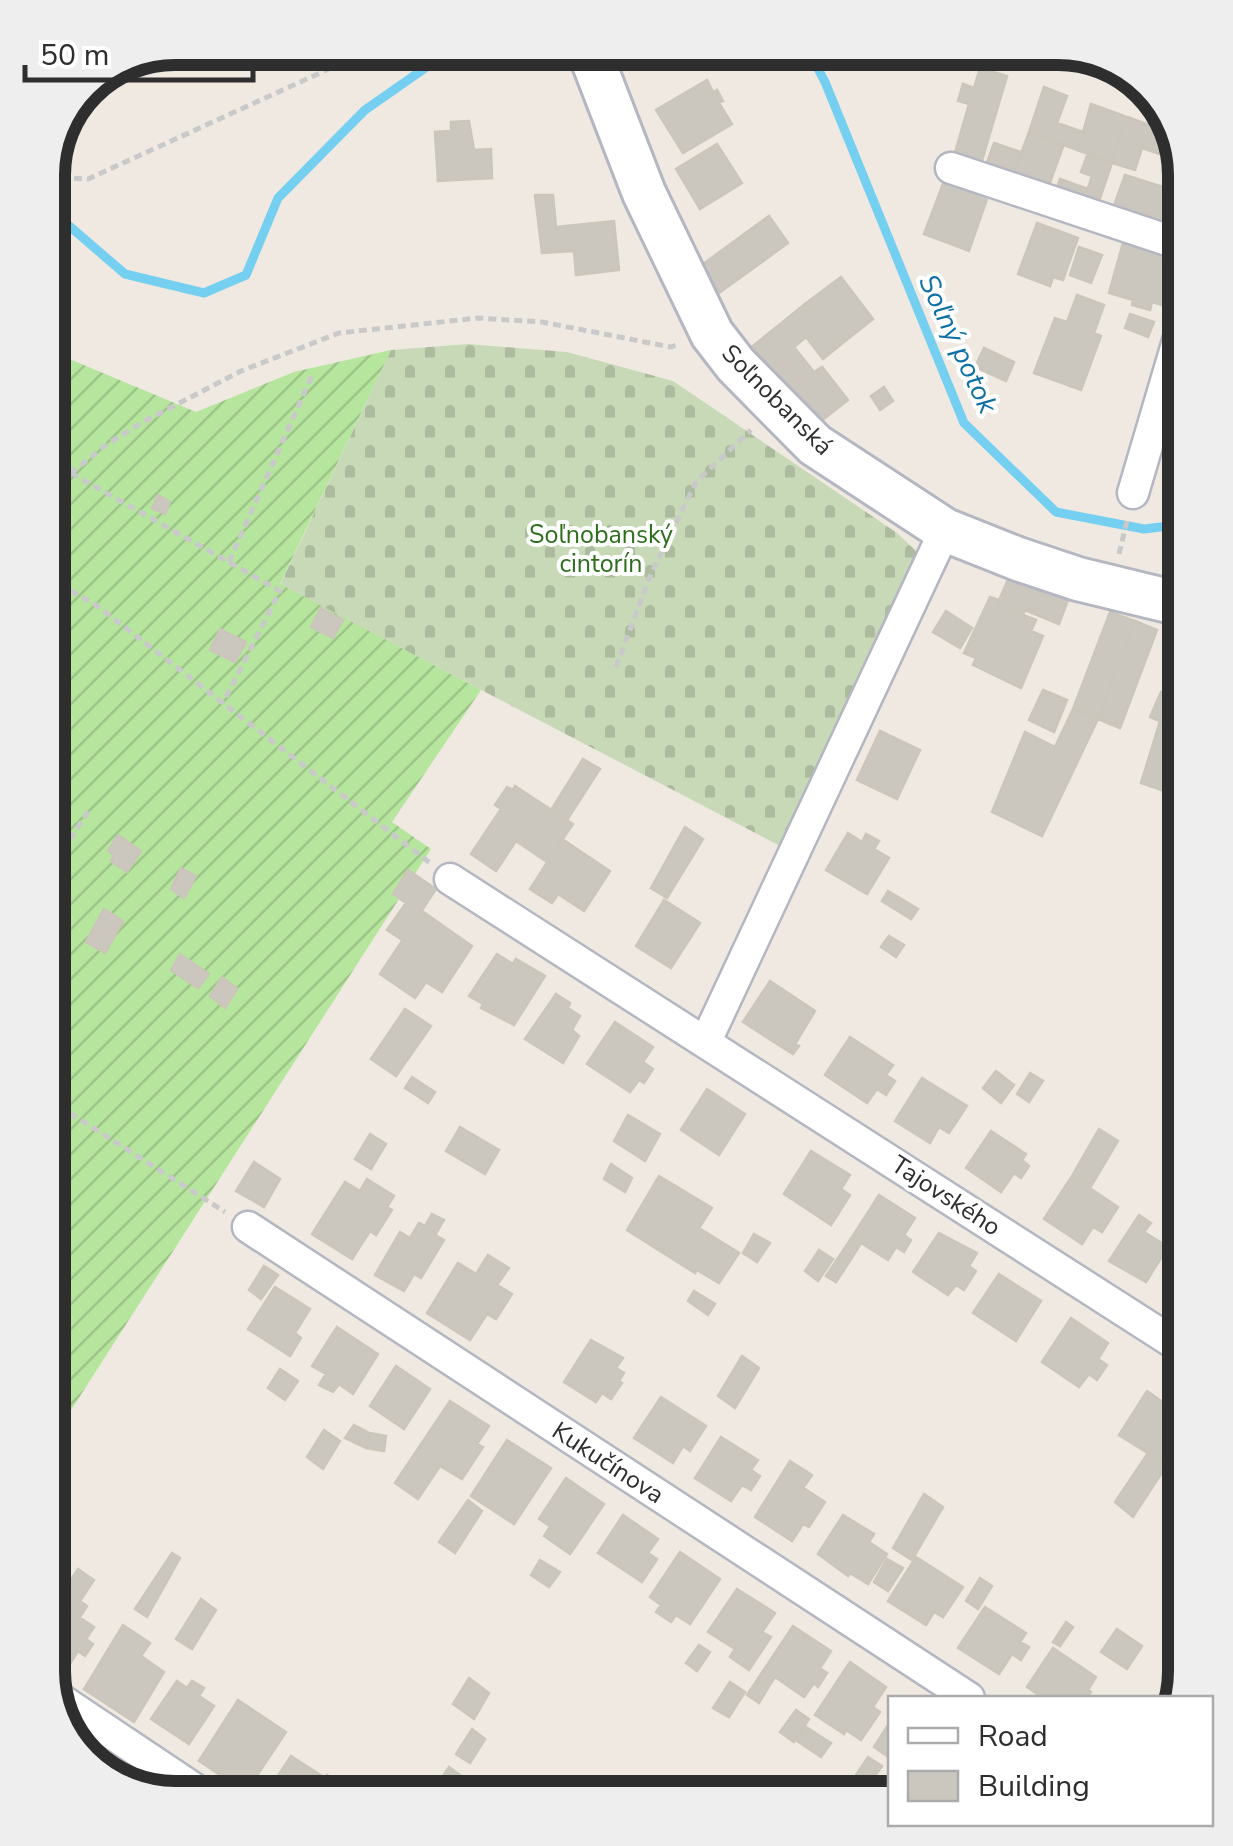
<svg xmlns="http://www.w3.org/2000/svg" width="1233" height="1846" font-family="'Nunito Sans',sans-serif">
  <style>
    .cemetery { fill: url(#cemetery-stones) }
    .garden { fill: url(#garden-furrows) }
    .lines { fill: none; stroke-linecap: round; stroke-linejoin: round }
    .stream { stroke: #75cff0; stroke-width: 9 }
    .building { fill: #cbc7bf; stroke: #cbc5ba; stroke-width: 2.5 }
    .street-casing { stroke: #b4b7c1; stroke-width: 35 }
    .secondary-casing { stroke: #b4b7c1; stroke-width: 48 }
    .path { stroke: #c9c9c9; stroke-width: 5; stroke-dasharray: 8 5; stroke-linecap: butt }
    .street { stroke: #fff; stroke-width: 30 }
    .secondary { stroke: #fff; stroke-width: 42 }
    .labels { text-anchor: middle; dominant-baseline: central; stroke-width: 8; stroke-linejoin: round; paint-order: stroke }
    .street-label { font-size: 25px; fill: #2e2e2e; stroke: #fff }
    .park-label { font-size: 25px; fill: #2c6e1b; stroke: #fff }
    .water-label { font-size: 28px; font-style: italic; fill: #0d6fa3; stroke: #fff }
    .rim { fill: none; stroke: #2e2e2e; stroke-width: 12 }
  </style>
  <defs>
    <pattern id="cemetery-stones" width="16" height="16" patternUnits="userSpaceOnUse" patternTransform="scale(2.5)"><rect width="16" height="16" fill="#c8d9b8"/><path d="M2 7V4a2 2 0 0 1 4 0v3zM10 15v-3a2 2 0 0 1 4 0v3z" fill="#acbb9e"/></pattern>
    <pattern id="garden-furrows" width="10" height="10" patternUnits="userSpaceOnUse" patternTransform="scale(2.5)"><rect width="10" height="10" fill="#b6e59e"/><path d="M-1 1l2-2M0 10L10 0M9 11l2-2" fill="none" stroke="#9dc588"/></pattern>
  </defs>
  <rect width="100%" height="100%" fill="#efe9e1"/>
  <path class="cemetery" d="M468 344 567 352 673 381 897 533 917 552 786 849 280 585 391 350Z"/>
  <path class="garden" d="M48 350 196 412 294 372 391 350 280 584 481 690 392 822 431 849 48 1446Z"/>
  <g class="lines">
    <path class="stream" d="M807 48 825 82 964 423 1056 512 1144 529 1185 524
      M48 222 60 218 125 274 204 293 246 275 278 198 365 110 428 66 477 48"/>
  </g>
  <path class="building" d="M1020 48H1065L1091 56 1086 71Z
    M980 68 1007 76 981 164 954 156 969 104 958 101 963 84 974 88Z
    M707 80 713 92 717 90 723 101 719 103 732 124 683 153 656 110Z
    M1044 87 1067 96 1057 123 1083 132 1091 104 1127 117 1112 163 1029 132Z
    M1127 117 1175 134 1177 142 1171 158 1142 148 1135 170 1112 163Z
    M469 121 474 150 491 149 492 178 438 181 435 132 451 131V122Z
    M1029 132 1064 144 1047 191 1012 178Z
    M994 143 1021 152 1012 178 985 168Z
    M717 144 742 183 700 209 676 169Z
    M1088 153 1112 163 1097 207 1083 203 1092 176 1081 172Z
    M1125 175 1185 194V236L1112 211Z
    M1060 179 1088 189 1083 203 1055 194Z
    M944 181 988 196 969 251 924 234Z
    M535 195H553L556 227 614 221 619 270 576 275 574 251 542 253Z
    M769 216 788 243 719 293 699 267Z
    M1037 223 1078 238 1063 280 1053 277 1050 286 1018 274Z
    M1124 239 1185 259 1173 308 1152 302 1150 310 1132 305 1133 300 1109 293Z
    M1079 247 1102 255 1091 283 1070 275Z
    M841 277 873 319 839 346 805 304Z
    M1077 295 1104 305 1094 333 1101 336 1081 390 1034 373 1055 318 1067 322Z
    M805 304 839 346 823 359 806 337 794 347 814 372 822 367 848 400 816 425 753 346Z
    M1130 314 1154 322 1148 337 1125 328Z
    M984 348 1014 362 1006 381 975 367Z
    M884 387 893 401 880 410 871 396Z
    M158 495 170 502 165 514 152 508Z
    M1009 577 1068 600 1059 624 1025 610 1023 615 997 605Z
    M990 597 999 600 997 605 1036 620 1031 631 1043 636 1021 688 973 665 976 658 964 653Z
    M321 608 343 620 333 638 311 627Z
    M946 611 972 628 960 648 933 632Z
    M1110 612 1135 621 1098 719 1073 709Z
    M1135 621 1157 630 1120 728 1098 719Z
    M220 629 246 642 235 662 210 650Z
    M1043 690 1067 700 1054 732 1029 720Z
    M1161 692 1185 702V769L1183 776 1169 773 1164 791 1141 783 1160 721 1150 717Z
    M1073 709 1098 719 1042 836 992 812 1025 732 1055 747Z
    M880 731 920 750 897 799 857 780Z
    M583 759 600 769 567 820 551 810Z
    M515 786 573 824 547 862 516 841 496 871 471 854 501 809 495 805 507 787 513 790Z
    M48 788 59 794 48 813Z
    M685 827 703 839 667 898 651 888Z
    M848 833 862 842 866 834 879 841 874 849 889 858 867 894 826 870Z
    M118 835 141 851 127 872 111 861 114 855 108 851Z
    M562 839 610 871 584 911 558 894 552 903 530 889Z
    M181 868 196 876 184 898 171 889Z
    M408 870 436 889 402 940 387 930 406 903 393 894Z
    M888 891 918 909 911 919 882 901Z
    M664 900 700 923 671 968 636 946Z
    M104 909 123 921 105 953 86 942Z
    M422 911 472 946 442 992 426 982 415 998 380 974Z
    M889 936 904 945 896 957 881 947Z
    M180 954 209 974 198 988 171 970Z
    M497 954 513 964 516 959 545 976 514 1025 481 1008 483 1004 469 996Z
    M222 977 237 989 225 1008 210 996Z
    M770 981 815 1011 795 1044 799 1046 793 1054 743 1022Z
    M556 994 570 1003 568 1008 580 1016 572 1030 579 1036 563 1063 525 1039Z
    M405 1009 431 1026 396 1076 371 1059Z
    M615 1022 653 1047 643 1062 653 1069 644 1083 639 1080 630 1092 587 1064Z
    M850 1037 893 1065 886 1075 895 1081 886 1095 877 1089 867 1103 825 1075Z
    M996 1071 1014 1085 1001 1103 983 1088Z
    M1030 1073 1043 1081 1029 1102 1017 1094Z
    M412 1077 435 1092 428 1103 405 1088Z
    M922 1078 967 1106 949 1133 939 1127 930 1143 895 1121Z
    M707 1089 745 1114 719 1155 681 1130Z
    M628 1115 660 1134 645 1161 614 1141Z
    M460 1127 499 1150 485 1174 446 1151Z
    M1099 1129 1118 1141 1090 1188 1072 1176Z
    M991 1131 1026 1154 1022 1160 1029 1166 1021 1178 1014 1173 1001 1192 966 1168Z
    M370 1134 386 1144 371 1169 355 1159Z
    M811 1151 850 1175 841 1189 850 1195 831 1225 784 1194Z
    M254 1162 280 1179 264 1207 236 1191Z
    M611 1164 632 1178 625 1192 604 1179Z
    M659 1176 712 1208 699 1228 739 1253 719 1283 697 1270 695 1273 627 1230Z
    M1072 1176 1118 1207 1102 1232 1093 1227 1082 1244 1044 1219Z
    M367 1179 394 1196 387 1207 392 1210 376 1235 370 1231 352 1259 312 1234 345 1182 360 1191Z
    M879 1195 915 1218 904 1235 911 1240 904 1252 896 1247 888 1260 852 1237Z
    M432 1214 444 1220 435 1235 444 1240 421 1278 414 1274 404 1291 375 1275 400 1232 410 1238 419 1223 425 1226Z
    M1139 1215 1151 1223 1144 1232 1168 1247 1146 1282 1109 1261Z
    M939 1233 977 1253 969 1266 976 1271 964 1290 956 1285 948 1295 913 1272Z
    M754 1234 770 1243 757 1262 743 1253Z
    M852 1237 861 1243 850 1261 840 1255Z
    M819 1250 833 1259 818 1281 805 1271Z
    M488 1255 509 1268 497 1285 512 1294 496 1319 487 1314 470 1340 427 1313 458 1263 476 1274Z
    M840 1255 850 1261 836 1282 826 1276Z
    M264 1266 278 1275 261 1299 249 1290Z
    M999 1274 1041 1301 1016 1341 973 1313Z
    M1185 1280V1310L1172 1301Z
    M275 1287 310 1309 295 1333 301 1338 290 1356 248 1329Z
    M694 1291 715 1304 708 1315 688 1301Z
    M1071 1318 1108 1343 1098 1359 1107 1365 1097 1380 1089 1374 1079 1387 1042 1362Z
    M337 1327 378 1354 353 1394 339 1384 333 1392 319 1385 326 1374 312 1366Z
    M591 1340 623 1358 616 1368 624 1373 619 1381 622 1383 611 1399 602 1393 596 1402 564 1382Z
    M742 1356 759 1368 735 1408 718 1396Z
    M396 1366 430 1389 404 1429 370 1406Z
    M280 1369 298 1381 285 1400 268 1388Z
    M1147 1391 1181 1415 1185 1408V1445L1182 1443 1167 1465 1119 1435Z
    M661 1397 706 1426 690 1451 683 1446 673 1463 634 1438Z
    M450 1401 489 1426 477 1444 483 1447 462 1479 440 1466 418 1499 395 1483Z
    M354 1425 369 1433 366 1448 345 1438Z
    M324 1430 340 1441 323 1469 307 1457Z
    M369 1433 386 1436 384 1451 366 1448Z
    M721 1437 758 1460 751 1470 760 1476 751 1490 742 1485 731 1501 695 1478Z
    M507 1440 551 1468 514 1524 471 1496Z
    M1148 1453 1167 1465 1133 1517 1115 1502Z
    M790 1461 812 1475 803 1488 782 1474Z
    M782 1474 825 1502 809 1527 803 1524 792 1541 755 1517Z
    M566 1478 604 1504 577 1544 539 1519Z
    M924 1494 943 1507 912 1560 893 1548Z
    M468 1500 482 1511 455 1553 439 1542Z
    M623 1515 658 1539 648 1553 657 1559 642 1582 598 1553Z
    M843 1515 874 1534 869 1542 887 1554 868 1584 850 1573 848 1576 818 1554Z
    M550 1527 577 1544 570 1554 544 1536Z
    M680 1552 720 1579 690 1624 676 1615 671 1622 656 1612 661 1605 650 1597Z
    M172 1553 180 1558 147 1617 135 1609Z
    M916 1557 963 1587 943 1617 934 1612 926 1625 888 1601Z
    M887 1559 903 1568 888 1591 874 1582Z
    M540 1560 560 1572 549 1587 531 1575Z
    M78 1569 94 1580 80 1601 87 1606 80 1617 57 1602Z
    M980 1578 992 1586 978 1609 966 1601Z
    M737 1589 775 1613 762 1632 771 1637 749 1670 730 1657 735 1649 708 1632Z
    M201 1599 216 1610 192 1649 176 1639Z
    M57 1602 94 1627 86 1639 93 1644 85 1656 78 1651 66 1670 48 1657V1616Z
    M985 1607 1026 1633 1020 1642 1029 1647 1021 1660 1012 1654 999 1674 958 1648Z
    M1066 1622 1073 1627 1060 1646 1053 1642Z
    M123 1625 150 1643 141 1656 164 1672 134 1722 84 1689Z
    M793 1626 831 1651 820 1668 827 1673 818 1687 814 1683 804 1697 775 1677 768 1688 757 1680Z
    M1117 1629 1142 1646 1127 1669 1101 1652Z
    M699 1645 710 1652 697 1671 686 1663Z
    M1053 1648 1096 1677 1088 1690 1091 1692 1087 1698H1043L1027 1687Z
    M850 1662 886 1687 873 1707 880 1712 861 1740 846 1730 844 1734 815 1715Z
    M469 1678 489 1693 474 1719 453 1704Z
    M757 1680 768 1688 759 1703 747 1695Z
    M177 1681 187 1688 192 1681 204 1688 199 1696 214 1706 189 1744 151 1719Z
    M730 1682 745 1692 729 1717 713 1708Z
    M238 1700 286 1732 246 1792 199 1761Z
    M796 1710 809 1719 794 1742 780 1732Z
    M890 1722V1758L874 1747Z
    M806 1727 831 1743 821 1757 797 1741Z
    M472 1729 485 1739 470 1763 456 1754Z
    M291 1756 325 1778 327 1775 337 1781 327 1798H273L266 1794Z
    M868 1757 882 1766 867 1787 854 1778Z
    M449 1767 464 1778 451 1798 441 1791 433 1798 430 1796Z"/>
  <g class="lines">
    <g class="street-casing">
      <path id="street" d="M951 168 1185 246
        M1133 493 1185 317
        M450 879 1185 1350
        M706 1041 945 530
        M248 1227 969 1698
        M54 1695 208 1798"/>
    </g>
    <g class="secondary-casing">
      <path id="secondary" d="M588 48 644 193 712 334 736 365 815 445 945 530 1018 559 1078 579 1185 605"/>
    </g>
    <path class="path" d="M48 177 88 179 333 67 360 48
      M48 459 71 473 106 445 143 422 241 371 339 333 478 318 542 322 671 347 680 344
      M71 473 280 591 223 703
      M1119 554 1127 521
      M229 562 313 373
      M48 578 96 605 430 863
      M616 667 651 574 696 482 751 430
      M48 872 89 810
      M48 1099 225 1212"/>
    <use href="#street" class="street"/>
    <use href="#secondary" class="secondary"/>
  </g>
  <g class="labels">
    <g class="street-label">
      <text transform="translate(777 400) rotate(45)">Soľnobanská</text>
      <text transform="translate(946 1196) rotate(33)">Tajovského</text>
      <text transform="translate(608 1463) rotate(33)">Kukučínova</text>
    </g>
    <g class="park-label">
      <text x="601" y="535">Soľnobanský<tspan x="601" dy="29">cintorín</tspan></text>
    </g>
    <g class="water-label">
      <text transform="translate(958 344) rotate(65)">Soľný potok</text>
    </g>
  </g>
  <path d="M0 0H1233V1846H0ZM175 65H1058A110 110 0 0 1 1168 175V1671A110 110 0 0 1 1058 1781H175A110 110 0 0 1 65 1671V175A110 110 0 0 1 175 65Z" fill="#eee" fill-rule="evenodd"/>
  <path class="rim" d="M175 65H1058A110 110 0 0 1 1168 175V1671A110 110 0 0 1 1058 1781H175A110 110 0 0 1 65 1671V175A110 110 0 0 1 175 65Z"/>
  <rect x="888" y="1696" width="325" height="130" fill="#ffffff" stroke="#ababab" stroke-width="2.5"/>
  <rect x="908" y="1728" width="50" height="15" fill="#ffffff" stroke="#ababab" stroke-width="2.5"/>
  <text x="978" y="1746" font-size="30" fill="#2e2e2e">Road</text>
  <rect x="908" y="1771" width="50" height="30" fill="#cbc7bf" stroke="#ababab" stroke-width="2.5"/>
  <text x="978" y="1796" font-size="30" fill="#2e2e2e">Building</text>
  <path d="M25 65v15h228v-15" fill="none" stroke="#2e2e2e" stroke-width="5"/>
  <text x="40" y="65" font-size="30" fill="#2e2e2e" stroke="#ffffff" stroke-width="8" paint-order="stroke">50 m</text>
</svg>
